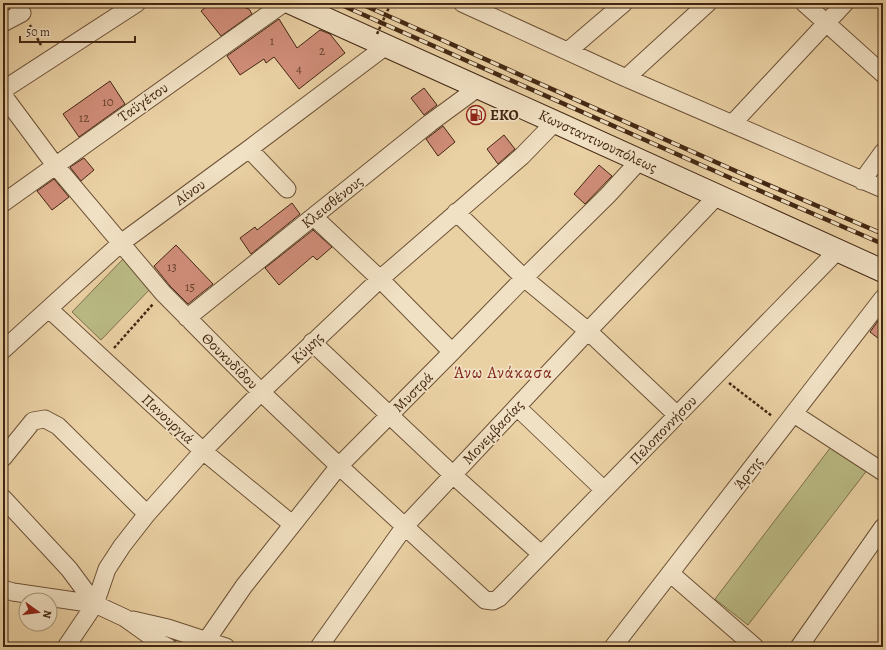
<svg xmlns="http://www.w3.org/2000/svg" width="886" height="650" font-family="Alegreya,serif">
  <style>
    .green { fill: #baba84; stroke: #7e704c }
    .building { fill: #d08d79; stroke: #432713 }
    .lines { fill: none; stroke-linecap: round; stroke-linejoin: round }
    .street-casing { stroke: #6d5237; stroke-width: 19 }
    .secondary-casing { stroke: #432713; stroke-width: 24 }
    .path { stroke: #432713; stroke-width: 2.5; stroke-dasharray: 3 2; stroke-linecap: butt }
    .street { stroke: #f1e1c4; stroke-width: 17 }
    .secondary { stroke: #f1e1c4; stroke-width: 22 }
    .rail-casing { stroke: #432713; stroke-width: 4.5 }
    .rail { stroke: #f1e1c4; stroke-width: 3; stroke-dasharray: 9; stroke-linecap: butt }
    .path-bridge { stroke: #432713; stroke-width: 2.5; stroke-dasharray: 3 2; stroke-linecap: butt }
    .labels { text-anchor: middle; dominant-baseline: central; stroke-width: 3.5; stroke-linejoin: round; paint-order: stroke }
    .number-label { font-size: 13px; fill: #66402c }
    .street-label { font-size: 15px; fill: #432713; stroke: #f1e1c4 }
    .poi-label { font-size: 15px; font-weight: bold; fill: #432713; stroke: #f1e1c4; text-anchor: start }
    .neighbourhood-label { font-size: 16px; letter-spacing: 1px; fill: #7a1f14; stroke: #f1e1c4 }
  </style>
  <rect width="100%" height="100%" fill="#ead1a4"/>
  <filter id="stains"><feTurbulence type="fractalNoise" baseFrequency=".005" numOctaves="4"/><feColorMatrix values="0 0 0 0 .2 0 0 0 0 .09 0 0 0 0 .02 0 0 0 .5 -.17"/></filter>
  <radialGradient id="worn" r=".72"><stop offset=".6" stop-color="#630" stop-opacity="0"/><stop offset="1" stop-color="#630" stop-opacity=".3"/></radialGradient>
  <path class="green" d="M124 258 153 286 101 340 72 312Z
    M834 443 868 469 748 625 715 599Z"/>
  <path class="building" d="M211 3H232L249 9 252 14 221 36 201 11Z
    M279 19 297 48 320 30 330 34 345 53 299 89 274 57 266 63 264 59 240 75 227 56Z
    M110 81 125 104 79 137 63 114Z
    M424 88 437 105 424 115 411 98Z
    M443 126 455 142 438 156 426 139Z
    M504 135 515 149 498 164 487 149Z
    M84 158 94 170 81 181 70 167Z
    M599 165 612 176 585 204 574 194Z
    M54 179 69 197 52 210 37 191Z
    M292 203 300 214 251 254 240 238 255 227 257 230Z
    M313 230 332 247 317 260 313 256 279 285 265 268Z
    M176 245 213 284 188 304 170 286 154 266Z
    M883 314V342L870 332Z"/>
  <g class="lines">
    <g class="street-casing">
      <path id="street" d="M462 3 626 78 883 189
        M804 3 883 74
        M3 23 22 13 17 3
        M568 51 624 3
        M626 78 708 3
        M3 90 137 3
        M3 95 55 165 163 293 261 392 339 466 485 600 493 601 499 598 837 251
        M732 124 845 3
        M249 149 287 189
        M862 181 883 152
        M3 203 284 3
        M456 212 524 278 588 331 677 415
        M314 217 380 279 452 352
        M49 309 203 451 292 524
        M187 318 430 123 479 87
        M312 342 453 475 541 554
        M3 350 121 243 249 149 386 46
        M517 407 604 490
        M794 414 883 472
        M3 458 33 421 45 419 58 426 147 514
        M3 498 69 569 95 604
        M670 573 755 647
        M3 589 13 592 95 604 125 618 160 643 168 647
        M133 620 168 628 226 647
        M206 641 244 586 339 466 452 352 524 278 608 195 640 160
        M66 647 95 604 107 569 122 546 147 514 203 451 261 392 380 279 522 156 555 122
        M319 647 405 526 588 331 717 196
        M613 647 883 298
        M799 647 883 527"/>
    </g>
    <g class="secondary-casing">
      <path id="secondary" d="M291 3 555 122 883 271"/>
    </g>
    <path class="path" d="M30 25 42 47
      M114 348 153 304
      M729 383 772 416"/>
    <use href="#street" class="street"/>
    <use href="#secondary" class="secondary"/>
    <g class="rail-casing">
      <path id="rail" d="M337 3 735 180 883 244
        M359 3 738 172 883 234"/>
    </g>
    <use href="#rail" class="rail"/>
    <path class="path-bridge" d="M377 34 391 3"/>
  </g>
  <defs>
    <g id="fuel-ring" transform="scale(1)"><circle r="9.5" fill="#f1e1c4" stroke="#8f2418" stroke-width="1.5"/><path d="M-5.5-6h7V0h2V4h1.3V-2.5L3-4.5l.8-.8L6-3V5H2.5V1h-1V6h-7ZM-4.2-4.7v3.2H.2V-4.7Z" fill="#8f2418"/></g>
  </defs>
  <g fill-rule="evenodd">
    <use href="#fuel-ring" x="476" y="115"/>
  </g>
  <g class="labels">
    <g class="number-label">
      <text x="272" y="40">1</text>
      <text x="322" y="50">2</text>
      <text x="299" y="68">4</text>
      <text x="108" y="101">10</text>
      <text x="84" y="117">12</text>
      <text x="172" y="266">13</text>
      <text x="190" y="286">15</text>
    </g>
    <g class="street-label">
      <text transform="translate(143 102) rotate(-35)">Ταϋγέτου</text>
      <text transform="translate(598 141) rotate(25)">Κωνσταντινουπόλεως</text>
      <text transform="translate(190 192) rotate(-36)">Αίνου</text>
      <text transform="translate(332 202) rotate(-39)">Κλεισθένους</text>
      <text transform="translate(307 348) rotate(-44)">Κύμης</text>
      <text transform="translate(230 361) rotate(45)">Θουκυδίδου</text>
      <text transform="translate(413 392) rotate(-45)">Μυστρά</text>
      <text transform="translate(168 419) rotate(43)">Πανουργιά</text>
      <text transform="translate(663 430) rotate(-46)">Πελοποννήσου</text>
      <text transform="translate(493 432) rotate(-47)">Μονεμβασίας</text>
      <text transform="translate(748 473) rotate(-52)">Άρτης</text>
    </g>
    <g class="poi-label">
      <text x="490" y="115">EKO</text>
    </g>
    <g class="neighbourhood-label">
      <text x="503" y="373">Άνω Ανάκασα</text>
    </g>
  </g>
  <rect width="886" height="650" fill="none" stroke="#ead1a4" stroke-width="16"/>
  <rect x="4" y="4" width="878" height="642" fill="none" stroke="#432713" stroke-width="2"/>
  <rect x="8" y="8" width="870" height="634" fill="none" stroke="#432713"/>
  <g transform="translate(38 612) rotate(104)"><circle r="19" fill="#f1e1c4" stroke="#ab977d"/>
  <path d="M0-3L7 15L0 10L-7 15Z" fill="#8f2418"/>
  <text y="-6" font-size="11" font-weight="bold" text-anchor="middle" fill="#432713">N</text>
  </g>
  <path d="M20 36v6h115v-6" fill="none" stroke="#432713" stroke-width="2"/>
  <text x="26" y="36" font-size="12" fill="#432713" stroke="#f1e1c4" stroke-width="3" paint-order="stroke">50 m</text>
  <rect width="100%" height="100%" filter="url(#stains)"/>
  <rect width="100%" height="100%" fill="url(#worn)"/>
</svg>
